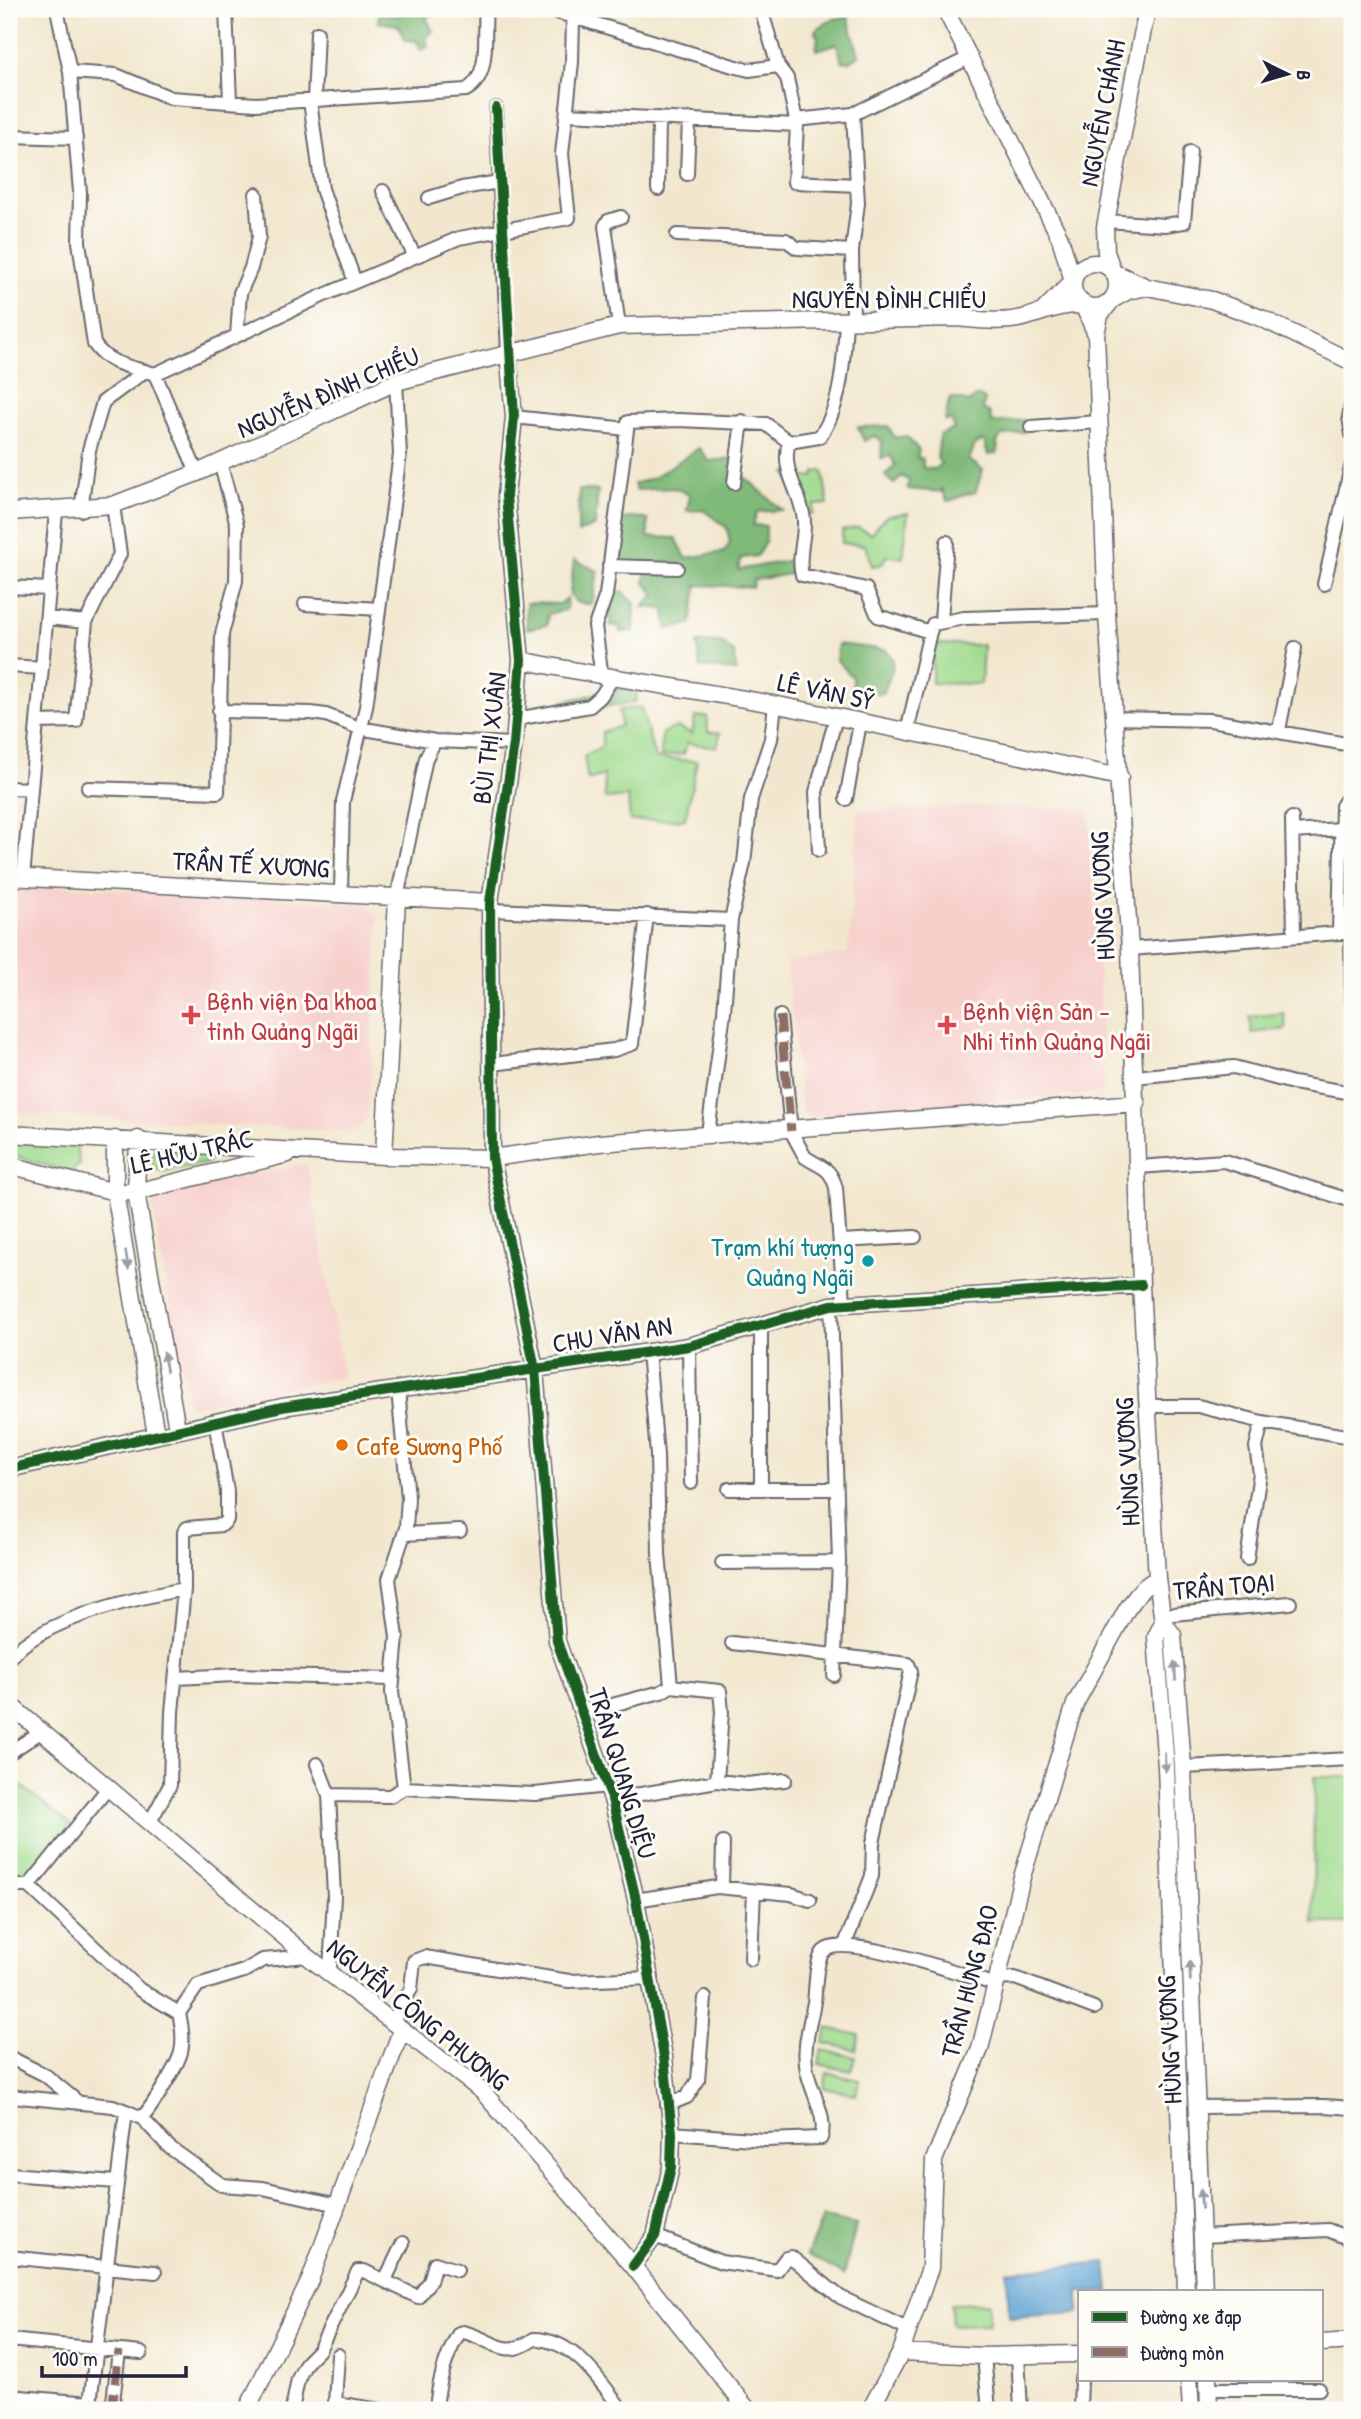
<svg xmlns="http://www.w3.org/2000/svg" width="1361" height="2419" font-family="'Patrick Hand',sans-serif">
  <style>
    .built { fill: #f7d0cc }
    .green { fill: #9fda8d; stroke: #607e64; stroke-width: 2 }
    .forest { fill: #7fba78; stroke: #506e5a; stroke-width: 2 }
    .water { fill: #5fa3d4; stroke: #406288; stroke-width: 2 }
    .lines { fill: none; stroke-linecap: round; stroke-linejoin: round }
    .street-casing { stroke: #6b676e; stroke-width: 16 }
    .secondary-casing { stroke: #6b676e; stroke-width: 19 }
    .street { stroke: #fff; stroke-width: 12 }
    .secondary { stroke: #fff; stroke-width: 16 }
    .quiet { stroke: #8d6e63; stroke-width: 9; stroke-dasharray: 18 9; stroke-linecap: butt }
    .cycleway-casing { stroke: #fdfcf7; stroke-width: 15 }
    .cycleway { stroke: #1b5e20; stroke-width: 10 }
    .oneway { fill: #9c9ca7 }
    .health-dot { fill: #e0444e; stroke: #fdfcf7; stroke-width: 2.5 }
    .culture-dot { fill: #0f9aa8; stroke: #fdfcf7; stroke-width: 2.5 }
    .food-dot { fill: #e8710a; stroke: #fdfcf7; stroke-width: 2.5 }
    .labels { text-anchor: middle; dominant-baseline: central; stroke-width: 6; stroke-linejoin: round; paint-order: stroke }
    .street-label { font-size: 26px; fill: #22223b; stroke: #fdfcf7 }
    .health-label { font-size: 26px; fill: #be3a42; stroke: #fdfcf7; text-anchor: start }
    .culture-label { font-size: 26px; fill: #0d838f; stroke: #fdfcf7; text-anchor: end }
    .food-label { font-size: 26px; fill: #c56008; stroke: #fdfcf7; text-anchor: start }
  </style>
  <rect width="100%" height="100%" fill="#fdfcf7"/>
  <filter id="ink" filterUnits="userSpaceOnUse"><feTurbulence type="fractalNoise" baseFrequency=".0143" numOctaves="2"/><feDisplacementMap in="SourceGraphic" scale="14" xChannelSelector="R" yChannelSelector="G"/><feConvolveMatrix kernelMatrix="1 2 1 2 8 2 1 2 1" color-interpolation-filters="sRGB"/></filter>
  <filter id="wash" filterUnits="userSpaceOnUse"><feTurbulence type="fractalNoise" baseFrequency=".00686" numOctaves="4" result="noise"/><feDisplacementMap in="SourceGraphic" scale="28" xChannelSelector="R" yChannelSelector="G"/><feGaussianBlur stdDeviation="1.57" result="paint"/><feColorMatrix in="noise" values="0 0 0 0 0 0 0 0 0 0 0 0 0 0 0 0 0 1.4 0 .05"/><feComposite in="paint" operator="in"/></filter>
  <g filter="url(#wash)">
    <rect width="100%" height="100%" fill="#f2e7ce"/>
    <path class="built" d="M994 806 1089 810 1105 1087 1099 1093 1015 1100 812 1116 802 1112 786 962 848 953 858 811Z
      M9 883 366 904 379 917 368 1117 355 1132 9 1113Z
      M307 1163 344 1377 189 1407 150 1196Z"/>
    <path class="green" d="M800 470 803 477H814L815 472 823 471 828 504 814 505 813 514H803L786 472Z
      M908 513 903 558 886 556 882 564 872 566 865 545 842 543V531L858 527 871 534 886 516Z
      M933 644 983 645 981 684 932 683Z
      M641 707 655 758 697 761 685 819 630 821 628 797 605 799 604 775 588 780 584 756 602 747V732L621 726 619 710Z
      M707 716 708 732 720 733 717 747 687 743 684 754 661 756 662 733 677 727 692 734 695 717Z
      M1284 1013 1286 1029 1252 1033 1250 1017Z
      M9 1139 76 1145 80 1165 68 1172 9 1154Z
      M155 1148 208 1152 210 1157 208 1163 163 1171 155 1169 151 1162Z
      M9 1776 71 1825 33 1873 9 1872Z
      M1314 1777H1352V1923H1313Z
      M827 2028 859 2035 856 2050 824 2043Z
      M822 2050 855 2057 851 2071 819 2064Z
      M827 2073 859 2080 856 2095 824 2088Z
      M989 2303V2324L952 2325 951 2304Z"/>
    <path class="forest" d="M400 9H433V13L426 18 433 31 426 38 428 47 421 50 417 41 405 40 398 25 378 22 379 14 400 16Z
      M848 17 859 55 849 62 842 61 837 44 816 50 818 38 815 30 833 19Z
      M978 396 985 399 983 409 990 413 992 423 1024 420 1025 432 1001 436 997 442 998 453 988 455 984 440 975 444 969 460 983 470 975 493C964 492 958 500 947 501L941 487 942 492 907 489 909 480 901 476 894 484 885 476 895 465 891 456 881 458 882 441 874 436 864 441 858 427 888 426 895 438 906 436 919 450 917 457 923 459V468L935 469 941 463 937 458 940 435 954 429 952 420 945 421 949 400 952 398 969 402Z
      M699 448 709 461 736 458 739 472 782 510 757 512 753 525 766 526V540L757 556 741 558 738 570 791 560 790 574 754 580 752 587 697 585 691 624 667 629 665 609 643 607 655 594 645 583 646 572 623 569V559L609 560 611 522 634 517 648 520V537L676 538 686 558 724 552 730 543 727 528 703 510 687 511 690 495 675 488 636 490 634 484 653 478Z
      M579 490H598L595 525 578 533Z
      M574 560 598 571 592 604 577 603 570 594Z
      M604 590 622 592 635 602 634 631 620 632 619 626 610 625V603Z
      M567 598 566 610 548 614 547 625 527 629 526 603 560 604Z
      M721 642 734 653 736 671 700 667 697 643Z
      M838 644 886 650 893 659 892 672 882 694 852 689 853 678 836 659Z
      M638 684 636 702 563 713 561 702Z
      M823 2218 856 2225 844 2275 807 2254Z"/>
    <path class="water" d="M1106 2262 1109 2291H1079V2313L1009 2317 1007 2271Z"/>
  </g>
  <g filter="url(#ink)">
    <g class="lines">
      <g class="street-casing">
        <path id="street" d="M57 9 70 72 80 192 79 242 94 344C108 365 132 367 155 374L322 296 459 238 569 218 562 154 572 62 573 17
          M226 9 230 101
          M547 9 733 66 749 70 778 66
          M761 9 778 66 787 78 797 125 794 182 857 185
          M70 72 116 75 171 98 256 104 466 90C492 76 483 34 486 9
          M314 100 317 33
          M310 101 322 189 355 282
          M496 108 508 352
          M567 114 797 125
          M796 120 853 114
          M9 136 76 138
          M687 174 689 119
          M658 189 659 118
          M383 191 414 255
          M429 198 462 188 499 182
          M1106 221 1165 225 1184 222 1190 152
          M677 235 786 240 797 248 852 251
          M846 321C844 356 842 408 819 437L789 442C780 472 802 492 804 521 805 538 797 559 802 575L866 589 878 616 930 632 933 624 964 618 1107 614
          M853 321 852 251 858 203 853 114 971 57
          M619 326 605 226 608 221 621 217
          M237 336 240 293 251 268 259 237 256 194
          M155 374 197 473
          M1352 399 1349 417 1352 435
          M514 417 627 429
          M1031 427 1098 422
          M734 483 742 421
          M81 510 89 450 103 402 145 371
          M609 566 677 568
          M1324 584 1352 463
          M9 587 49 589
          M305 604 378 609
          M47 618 86 622
          M941 620 947 542
          M9 666 42 668
          M602 678 595 626 606 595 628 422 679 420 766 424 789 442
          M219 711 311 713 326 715 359 728 435 741 514 744
          M1113 718 1211 720 1352 745
          M516 719 590 706 601 696 612 679
          M37 722 76 721 86 622 120 554 113 505
          M1279 730 1295 648
          M907 732 930 632
          M9 788 31 789
          M88 788 218 792 222 634 236 581 237 525 220 462
          M846 799 860 723
          M1292 818 1294 936
          M1292 832 1341 829
          M819 850 816 792 836 717
          M23 878 56 512
          M341 893 343 801 366 707 400 454 396 382
          M397 898 426 758 435 741
          M491 910 731 920
          M1351 932 1352 1002
          M1339 933 1342 806 1346 800 1352 799
          M1130 949 1352 932
          M780 1016 791 1131 805 1157C821 1168 830 1166 836 1188L844 1303
          M492 1064 614 1050 632 1044 647 915
          M1135 1077 1234 1067 1293 1083 1352 1093
          M708 1133 724 1012 731 920 744 863 751 799 771 739 775 705
          M1138 1167 1224 1161 1352 1201
          M841 1241 915 1237
          M831 1305 839 1562 834 1675
          M689 1346 691 1483
          M1150 1406H1198L1262 1422 1352 1437
          M729 1489H836
          M761 1489V1325
          M404 1534 460 1531
          M1247 1559 1260 1473 1256 1447 1262 1422
          M722 1563 839 1562
          M1162 1615 1290 1603
          M732 1643 908 1664 911 1671 873 1843 872 1876 845 1944
          M9 1658C45 1618 132 1599 184 1589
          M176 1678 235 1675 392 1679
          M671 1686 720 1691 722 1712 717 1781
          M582 1713 661 1692 671 1686 659 1554 657 1455 648 1351
          M9 1753 42 1731
          M317 1764 329 1795
          M1183 1767 1352 1759
          M404 1788 535 1794 607 1786
          M612 1799 717 1781 747 1784 785 1780
          M150 1822 170 1785 172 1712 184 1589V1532L187 1528 222 1525 227 1520V1491L215 1421
          M9 1886H29L108 1788
          M29 1886 140 1990 179 2013
          M722 1887 723 1843
          M636 1900 717 1887 791 1894 810 1900
          M751 1959 754 1891
          M330 1972 334 1896 329 1795 390 1796 404 1788 392 1692 397 1637 389 1579 406 1528 408 1498 398 1389
          M996 1979 1015 1978 1094 2008
          M393 2021 411 1989 414 1961 425 1957 569 1981 652 1978
          M9 2057 45 2075 79 2103
          M9 2096 113 2106 126 2111 90 2403 9 2396
          M667 2105 687 2097 698 2080 705 1998
          M1196 2107 1325 2106 1352 2108
          M126 2111 142 2118C152 2107 178 2065 181 2052 184 2039 182 2026 179 2013L198 1985 244 1971 263 1960 307 1956
          M142 2118 169 2147 222 2185 263 2188 338 2205
          M672 2133 765 2140 821 2138C828 2117 811 2092 807 2071 802 2048 810 2025 814 2002 816 1989 815 1960 824 1951 844 1932 967 1976 994 1984
          M9 2174 116 2182
          M1351 2181 1352 2182
          M655 2236 721 2262 777 2270 786 2258 791 2257 840 2297 909 2330
          M1202 2236 1328 2230 1352 2240
          M9 2257 155 2272
          M385 2280 403 2243
          M9 2340 141 2353
          M338 2355 335 2403 381 2410
          M1018 2355 1021 2410
          M984 2356 989 2410
          M1208 2389H1319
          M112 2410 119 2351
          M292 2410 298 2379 306 2363 319 2350 358 2271H364L418 2297 430 2281 435 2263 457 2270
          M436 2410C438 2382 445 2358 459 2333L463 2332C494 2339 503 2361 534 2339 574 2339 601 2382 622 2410
          M1080 2410 1081 2379"/>
      </g>
      <g class="secondary-casing">
        <path id="secondary" d="M945 9 1060 238 1073 281 1045 309
          M1147 9 1105 227 1106 252 1113 272 1147 287 1212 300 1261 318 1352 362
          M1073 285a22 22 0 1 1 44 0a22 22 0 1 1-44 0Z
          M1147 287 1128 291 1112 300 1100 315 1096 334 1107 614 1130 949 1141 1285 1157 1578 1163 1622 1173 1635 1183 1767 1204 2291
          M508 352 514 417 506 496 521 660 514 744 490 902 492 1158 535 1369 557 1641 612 1799 636 1900 664 2057 672 2133 671 2167 655 2236 633 2266
          M9 512 113 505 197 473 396 382 619 326 956 318C979 320 1001 323 1023 318 1045 312 1060 304 1083 305L1096 334
          M521 660C604 678 688 688 772 704 888 726 1004 753 1120 777
          M9 877 490 902
          M9 1134 384 1156 492 1158 599 1143 1137 1103
          M115 1139V1192L156 1435
          M138 1139 136 1192 177 1429
          M384 1156 397 898
          M9 1165 115 1192H136L288 1154
          M9 1469 282 1407 689 1346 831 1305 1141 1285
          M1163 1622 1156 1637 1166 1767 1186 2291
          M9 1704 307 1956 483 2092 633 2266 748 2410
          M1321 2343 1352 2341
          M901 2352 984 2356 1079 2354
          M1189 2379 1191 2410
          M1208 2379 1209 2410
          M247 2410 310 2280 401 2031
          M870 2410 901 2352 930 2268 934 2160 980 2049 1022 1877 1075 1704 1127 1609 1142 1589 1157 1578"/>
      </g>
      <use href="#street" class="street"/>
      <use href="#secondary" class="secondary"/>
      <path class="quiet" d="M780 1016 791 1131
        M90 2403 112 2405
        M112 2410 119 2351"/>
      <g class="cycleway-casing">
        <path id="cycleway" d="M496 108 514 417 506 496 521 660 514 744 490 902 492 1158 535 1369 557 1641 612 1799 636 1900 664 2057 672 2133 671 2167 655 2236 633 2266
          M9 1469 282 1407 689 1346 831 1305 1141 1285"/>
      </g>
      <use href="#cycleway" class="cycleway"/>
    </g>
    <defs><path id="oneway-solid" d="M-6-.8H1V-3.2L6.5 0L1 3.2V.8H-6Z" transform="scale(1.75)"/></defs>
    <g class="oneway">
      <use href="#oneway-solid" transform="translate(127 1260) rotate(81)"/>
      <use href="#oneway-solid" transform="translate(165 1362) rotate(-100)"/>
      <use href="#oneway-solid" transform="translate(1175 1671) rotate(-94)"/>
      <use href="#oneway-solid" transform="translate(1165 1762) rotate(87)"/>
      <use href="#oneway-solid" transform="translate(1190 1971) rotate(-92)"/>
      <use href="#oneway-solid" transform="translate(1201 2199) rotate(-93)"/>
    </g>
  </g>
  <g class="health-dot">
    <path d="M187.5 1004.5h7v7h7v7h-7v7h-7v-7h-7v-7h7z"/>
    <path d="M943.5 1014.5h7v7h7v7h-7v7h-7v-7h-7v-7h7z"/>
  </g>
  <circle class="culture-dot" cx="868" cy="1261" r="7"/>
  <circle class="food-dot" cx="342" cy="1445" r="7"/>
  <g class="labels">
    <g class="street-label">
      <text transform="translate(1102 113) rotate(-79)">NGUYỄN CHÁNH</text>
      <text x="889" y="298">NGUYỄN ĐÌNH CHIỂU</text>
      <text transform="translate(328 392) rotate(-23)">NGUYỄN ĐÌNH CHIỂU</text>
      <text transform="translate(826 691) rotate(12)">LÊ VĂN SỸ</text>
      <text transform="translate(489 738) rotate(-83)">BÙI THỊ XUÂN</text>
      <text transform="translate(251 864) rotate(3)">TRẦN TẾ XƯƠNG</text>
      <text transform="translate(1102 896) rotate(-93)">HÙNG VƯƠNG</text>
      <text transform="translate(192 1151) rotate(-13)">LÊ HỮU TRÁC</text>
      <text transform="translate(612 1334) rotate(-9)">CHU VĂN AN</text>
      <text transform="translate(1127 1462) rotate(-93)">HÙNG VƯƠNG</text>
      <text transform="translate(1224 1586) rotate(-5)">TRẦN TOẠI</text>
      <text transform="translate(623 1773) rotate(73)">TRẦN QUANG DIỆU</text>
      <text transform="translate(969 1981) rotate(-75)">TRẦN HƯNG ĐẠO</text>
      <text transform="translate(418 2014) rotate(39)">NGUYỄN CÔNG PHƯƠNG</text>
      <text transform="translate(1169 2040) rotate(-93)">HÙNG VƯƠNG</text>
    </g>
    <g class="health-label">
      <text x="207" y="1000">Bệnh viện Đa khoa<tspan x="207" dy="30">tỉnh Quảng Ngãi</tspan></text>
      <text x="963" y="1010">Bệnh viện Sản -<tspan x="963" dy="30">Nhi tỉnh Quảng Ngãi</tspan></text>
    </g>
    <g class="culture-label">
      <text x="854" y="1246">Trạm khí tượng<tspan x="854" dy="30">Quảng Ngãi</tspan></text>
    </g>
    <g class="food-label">
      <text x="356" y="1445">Cafe Sương Phố</text>
    </g>
  </g>
  <rect width="1361" height="2419" fill="none" stroke="#fdfcf7" stroke-width="35"/>
  <rect x="1078" y="2290" width="245" height="91" fill="#fdfcf7" stroke="#a5a5ac" stroke-width="2"/>
  <rect x="1092" y="2312" width="35" height="10" fill="#1b5e20" stroke="#a5a5ac" stroke-width="2"/>
  <text x="1140" y="2324" font-size="21" fill="#22223b">Đường xe đạp</text>
  <rect x="1092" y="2347" width="35" height="10" fill="#8d6e63" stroke="#a5a5ac" stroke-width="2"/>
  <text x="1140" y="2360" font-size="21" fill="#22223b">Đường mòn</text>
  <g transform="translate(1287 74) rotate(95)" stroke="#fdfcf7" stroke-width="5" paint-order="stroke">
  <path d="M0-5L12 26L0 18L-12 26Z" fill="#22223b"/>
  <text y="-10" font-size="19" font-weight="bold" text-anchor="middle" fill="#22223b">B</text>
  </g>
  <path d="M42 2366v10h144v-10" fill="none" stroke="#22223b" stroke-width="3.5"/>
  <text x="52" y="2366" font-size="21" fill="#22223b" stroke="#fdfcf7" stroke-width="5" paint-order="stroke">100 m</text>
</svg>
